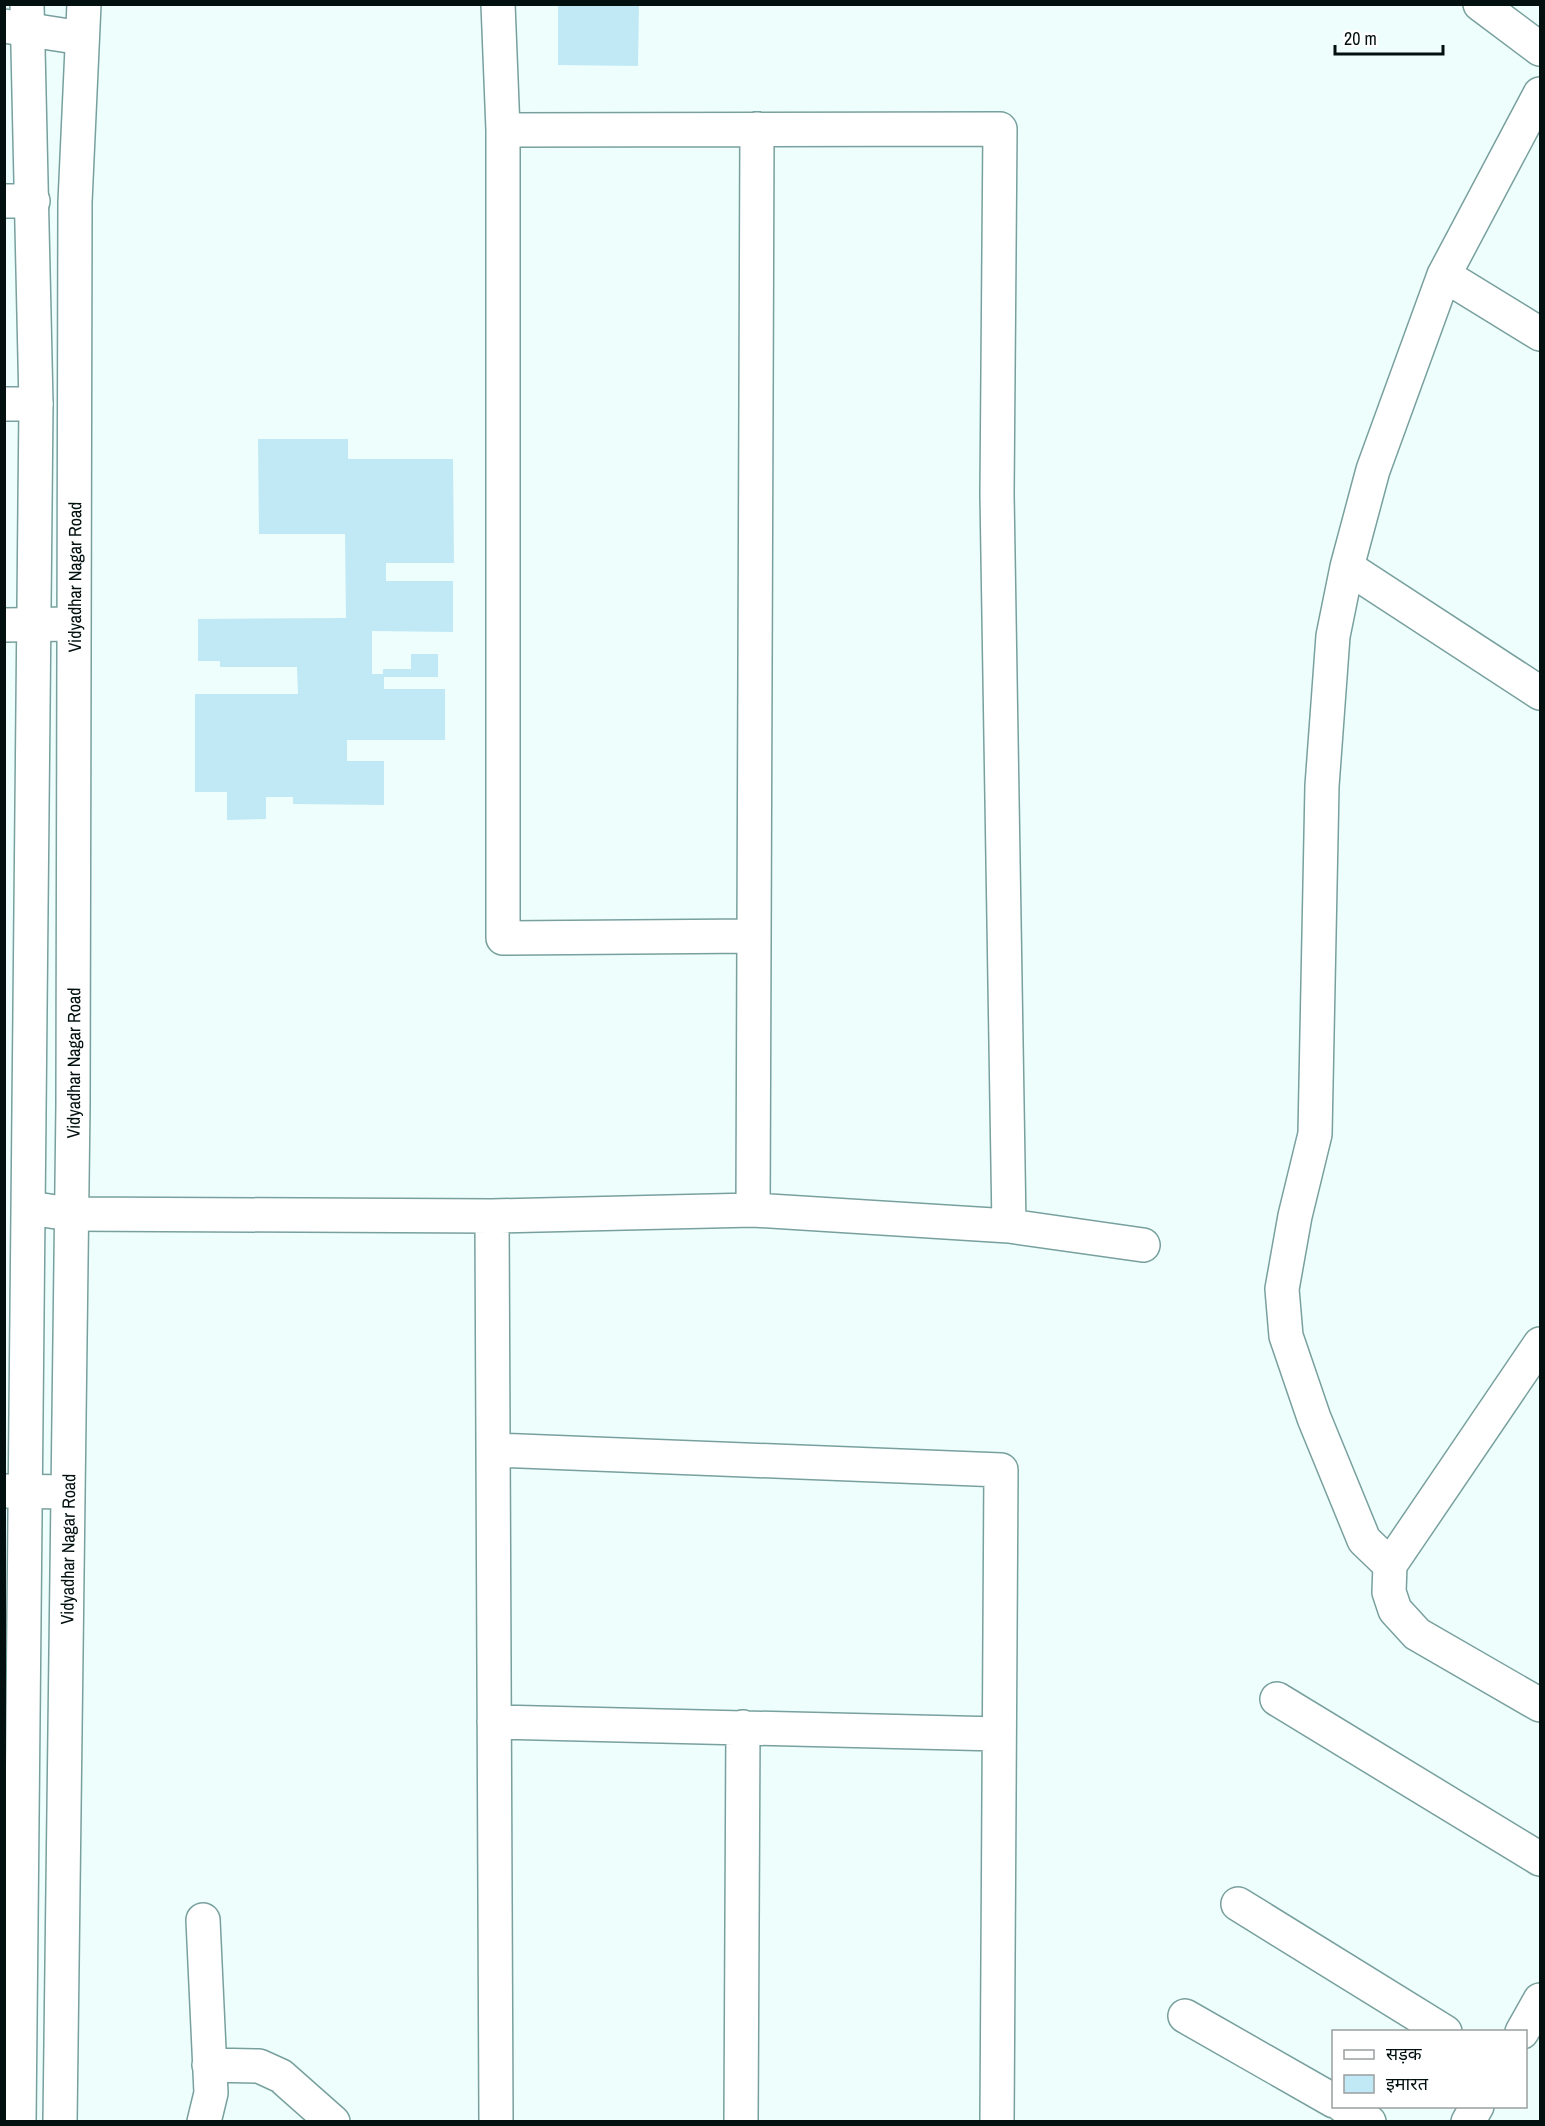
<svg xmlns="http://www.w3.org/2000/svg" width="1545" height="2126" font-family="'Archivo Narrow','Noto Sans Devanagari',sans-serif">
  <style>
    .building { fill: #c1e9f5 }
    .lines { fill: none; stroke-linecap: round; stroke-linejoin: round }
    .minor-casing { stroke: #78a09e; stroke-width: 36 }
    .major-casing { stroke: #78a09e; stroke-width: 36 }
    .minor { stroke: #fff; stroke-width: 33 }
    .major { stroke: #fff; stroke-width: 33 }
    .labels { text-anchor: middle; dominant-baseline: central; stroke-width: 5; stroke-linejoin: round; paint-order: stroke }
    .street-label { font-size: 18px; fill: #02100f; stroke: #fff }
  </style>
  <rect width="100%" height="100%" fill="#edfefd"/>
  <path class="building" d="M558 4H639L638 66 558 65Z
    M258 439H348V459H453L454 563H386V581H453V632L372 631V674H383V669H411V654H438V677H384V689H445V740H347V761H384V805L293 804V797H266V819L227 820V792H195V694H298L297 667H220V661H198V619L346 618 345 534H259Z"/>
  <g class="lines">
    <g class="minor-casing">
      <path id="minor" d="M1480 4 1540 49
        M4 26 82 38
        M1540 94 1444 275 1373 470 1347 567 1540 693
        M503 130V938L754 936
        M4 201H33
        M1444 275 1540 334
        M4 404H36
        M1347 567 1333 636 1322 786 1315 1134 1295 1216 1282 1289 1286 1336 1314 1418 1364 1540 1390 1565
        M4 625 72 624
        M29 1208 70 1214 492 1216 496 2122
        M753 1210 757 129
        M492 1216 753 1210 1009 1226 997 494 1000 129 503 130 498 4
        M1009 1226 1143 1245
        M1540 1344 1390 1565 1389 1592 1395 1610 1417 1634 1540 1705
        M493 1450 1001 1470 997 2122
        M4 1491 67 1492
        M1277 1699 1540 1859
        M494 1722 999 1734
        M1238 1904 1445 2032
        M203 1920 211 2093 204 2122
        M1185 2016 1334 2101
        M1522 2032 1540 2000
        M209 2065 259 2066 281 2076 333 2122
        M1343 2106 1369 2122
        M741 2122 743 1727
        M1468 2122 1477 2106"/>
    </g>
    <g class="major-casing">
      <g id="major">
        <path d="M19 2122 36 404 27 4"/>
        <path id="s1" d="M60 2122 73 1105 75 202 84 4"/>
      </g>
    </g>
    <use href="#minor" class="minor"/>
    <use href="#major" class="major"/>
  </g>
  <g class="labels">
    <g class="street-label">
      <text stroke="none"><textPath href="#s1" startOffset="1545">Vidyadhar Nagar Road</textPath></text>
      <text stroke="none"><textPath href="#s1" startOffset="1059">Vidyadhar Nagar Road</textPath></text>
      <text stroke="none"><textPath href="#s1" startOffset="573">Vidyadhar Nagar Road</textPath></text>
    </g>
  </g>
  <rect width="1545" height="2126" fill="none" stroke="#02100f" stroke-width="12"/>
  <rect x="1332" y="2030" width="195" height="78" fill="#ffffff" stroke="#9a9f9f" stroke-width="1.5"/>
  <rect x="1344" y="2050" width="30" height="9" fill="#ffffff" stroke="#9a9f9f" stroke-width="1.5"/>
  <text x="1386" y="2060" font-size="18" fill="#02100f">सड़क</text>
  <rect x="1344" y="2075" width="30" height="18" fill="#c1e9f5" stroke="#9a9f9f" stroke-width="1.5"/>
  <text x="1386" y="2090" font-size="18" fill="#02100f">इमारत</text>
  <path d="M1335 45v9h108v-9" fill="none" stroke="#02100f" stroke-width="3"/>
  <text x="1344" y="45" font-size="18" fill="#02100f" stroke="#ffffff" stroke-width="4.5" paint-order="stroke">20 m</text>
</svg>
